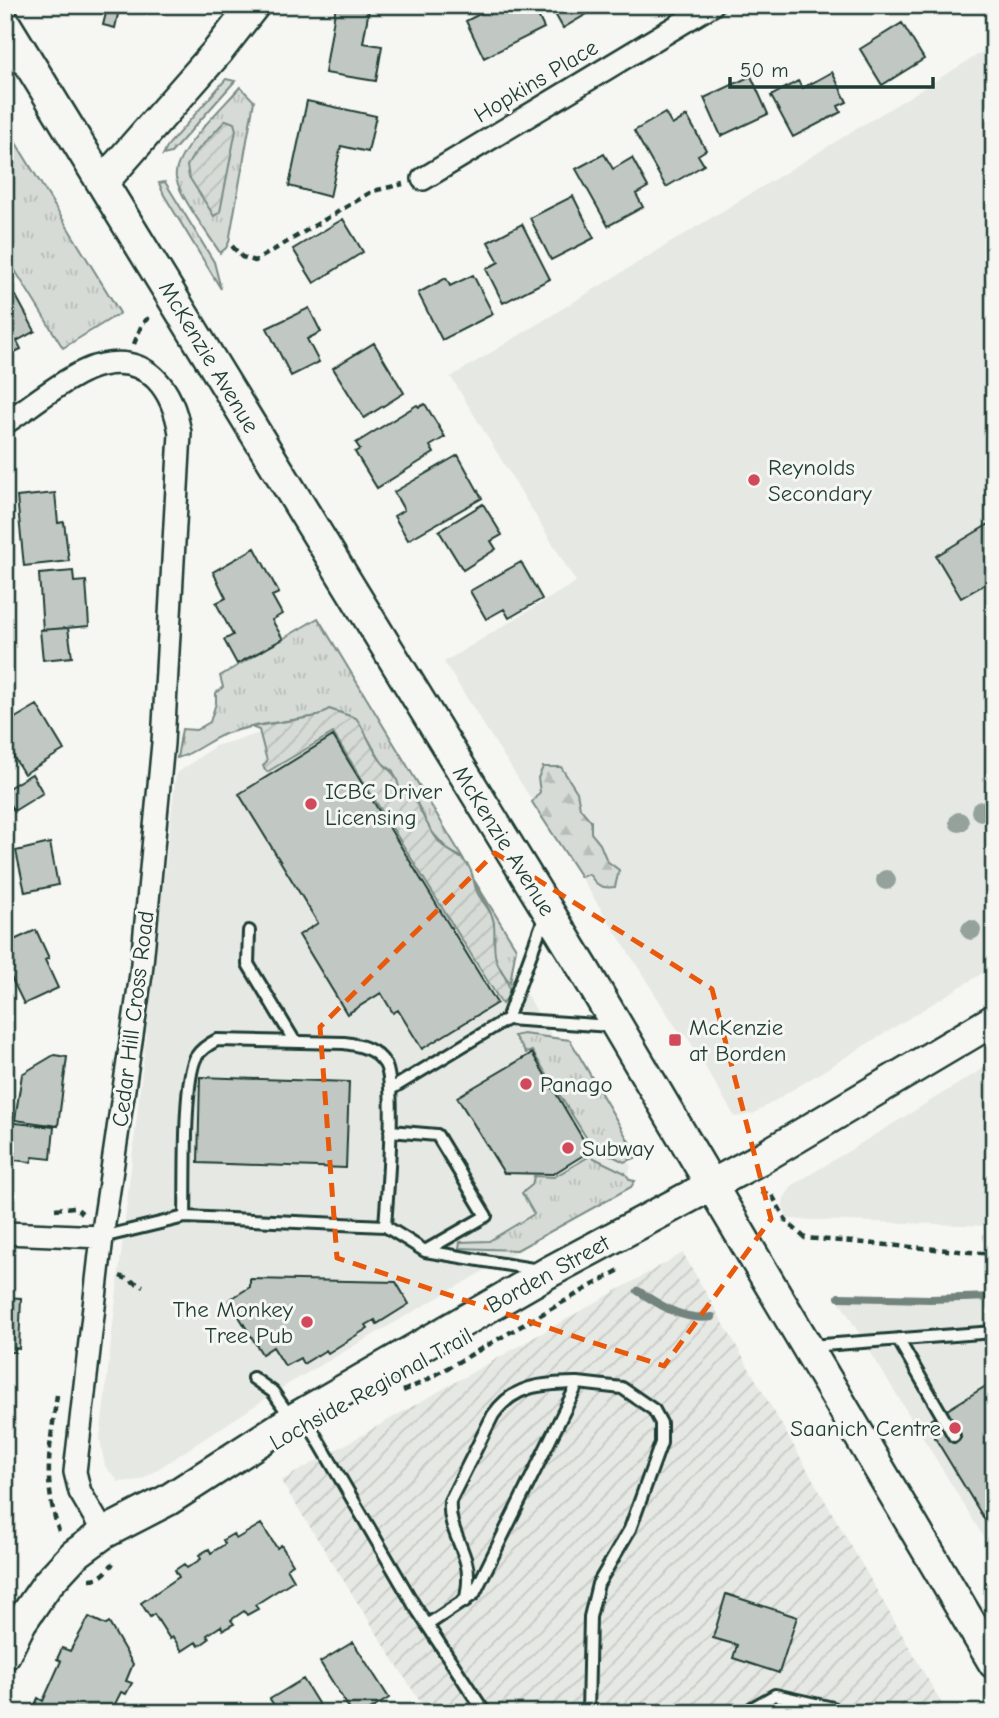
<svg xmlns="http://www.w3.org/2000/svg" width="999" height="1718" font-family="'Comic Neue',sans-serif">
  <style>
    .built { fill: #e6e8e4 }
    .industrial { fill: url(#industrial-furrows) }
    .grass { fill: url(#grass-tufts); stroke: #7a8c85; stroke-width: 2 }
    .forest { fill: url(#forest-firs); stroke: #7a8c85; stroke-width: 2 }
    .garden { fill: url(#garden-furrows); stroke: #7a8c85; stroke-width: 2 }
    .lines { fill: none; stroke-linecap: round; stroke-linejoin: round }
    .stream { stroke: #72847d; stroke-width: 8 }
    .building { fill: #c1c8c3; stroke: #1f3d34; stroke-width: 2 }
    .lane-casing { stroke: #1f3d34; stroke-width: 16 }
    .street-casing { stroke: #1f3d34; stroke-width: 26 }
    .secondary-casing { stroke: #1f3d34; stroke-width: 35 }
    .path { stroke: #1f3d34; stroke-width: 4.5; stroke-dasharray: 7 5; stroke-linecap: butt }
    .lane { stroke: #f6f6f2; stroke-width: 10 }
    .street { stroke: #f6f6f2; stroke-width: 21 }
    .secondary { stroke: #f6f6f2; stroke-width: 30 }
    .tree { fill: #94a29b }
    .marked { fill: none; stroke: #e8590c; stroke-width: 5; stroke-dasharray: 14 9; stroke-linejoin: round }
    .poi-dot { fill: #d1495b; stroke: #f6f6f2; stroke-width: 2.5 }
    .labels { text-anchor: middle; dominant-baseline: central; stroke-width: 6; stroke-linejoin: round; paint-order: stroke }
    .street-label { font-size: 23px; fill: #1f3d34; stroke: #f6f6f2 }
    .poi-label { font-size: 23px; fill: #1f3d34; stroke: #f6f6f2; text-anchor: start }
  </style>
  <defs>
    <pattern id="industrial-furrows" width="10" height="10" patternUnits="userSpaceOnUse" patternTransform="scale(1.75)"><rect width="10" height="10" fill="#e6e8e4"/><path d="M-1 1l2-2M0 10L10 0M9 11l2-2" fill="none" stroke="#c5c8c4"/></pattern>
    <pattern id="grass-tufts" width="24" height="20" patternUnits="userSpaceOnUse" patternTransform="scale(1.75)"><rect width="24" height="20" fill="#d6dbd6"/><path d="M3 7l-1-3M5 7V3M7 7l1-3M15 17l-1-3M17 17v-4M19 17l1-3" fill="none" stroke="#b7bdb8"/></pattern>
    <pattern id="forest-firs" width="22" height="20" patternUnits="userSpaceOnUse" patternTransform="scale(1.75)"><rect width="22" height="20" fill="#d6dbd6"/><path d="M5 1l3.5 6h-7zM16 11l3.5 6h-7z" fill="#b7bdb8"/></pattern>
    <pattern id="garden-furrows" width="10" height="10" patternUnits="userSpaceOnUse" patternTransform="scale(1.75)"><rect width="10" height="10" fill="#d6dbd6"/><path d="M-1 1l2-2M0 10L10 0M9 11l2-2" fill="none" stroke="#b7bdb8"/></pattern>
  </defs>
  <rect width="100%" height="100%" fill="#f6f6f2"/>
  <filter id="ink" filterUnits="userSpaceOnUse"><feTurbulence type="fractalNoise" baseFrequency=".0143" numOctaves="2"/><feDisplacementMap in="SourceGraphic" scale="14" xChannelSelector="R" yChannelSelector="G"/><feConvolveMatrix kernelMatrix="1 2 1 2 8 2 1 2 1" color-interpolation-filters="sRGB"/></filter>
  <g filter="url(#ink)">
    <path class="built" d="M994 45V966L753 1114 735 1117 685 1033 681 1035 444 662 576 582 451 377Z
      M337 726 370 736 631 1167 622 1189 586 1212 288 1384 141 1480 119 1482 105 1466 100 1439 176 774 215 746 268 731Z
      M994 1062V1226L787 1219 783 1205 784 1198 793 1185Z
      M837 1297 994 1302V1554Z"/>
    <path class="industrial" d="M683 1253 947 1713H427L281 1481Z"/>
    <path class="grass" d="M226 79 235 81 171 153 163 155 169 144Z
      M240 87 254 101 229 242 226 248 220 253C209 235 180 197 176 178 172 154 224 106 240 87Z
      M5 125 120 313 63 348 8 259 5 258Z
      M165 182 214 262 221 289 164 195 159 183Z
      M318 618 463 858 449 851 430 830 415 799 399 788 393 771 382 763 356 718 329 709 318 716C290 721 259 723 231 732 211 737 197 753 177 758L182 729 196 730 210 722 216 703V693L223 687 220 676Z
      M474 880 516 948 510 983C501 971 492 957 493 942 494 935 495 927 493 920 490 905 478 895 474 880Z
      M523 1034 570 1040 638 1157 624 1162 591 1145 532 1051 526 1053 514 1036Z
      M590 1156 625 1173 630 1180 635 1181 631 1187 517 1250 459 1248 460 1242 489 1241 534 1214 522 1193 532 1185 534 1176 554 1177Z"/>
    <path class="forest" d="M543 767H561L577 792 580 808 591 821V833L600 844 607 861 619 870 615 887C601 889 596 885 589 874L581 877 532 802 540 792 538 778Z"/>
    <path class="garden" d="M226 120 234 123 236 130 220 212 214 216 189 177 187 166 194 154Z
      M329 709 356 718C366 731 371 748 381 761 390 773 396 771 399 788L411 792C420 810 427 827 440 843 450 854 465 856 471 871 474 878 474 885 477 892 482 902 490 909 493 919 497 934 491 947 497 962 503 977 518 989 502 1004L333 733 267 772 263 766 267 761 259 730 251 727 318 716Z"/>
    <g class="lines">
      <path class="stream" d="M638 1291C662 1306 683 1321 712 1317
        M839 1297 930 1299 994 1297"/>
    </g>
    <path class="building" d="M108 5H120L115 28 103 25Z
      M336 5 369 9 363 43 382 46 376 81 325 73Z
      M497 5H533L544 28 484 58 466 21Z
      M550 5H602L563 28Z
      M902 23 924 59 882 85 860 49Z
      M832 72 847 102 838 106 841 112 793 137 771 96 798 81 803 88Z
      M751 76 768 114 721 136 704 98Z
      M307 101 376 116 368 152 341 146 330 197 289 186Z
      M665 113 672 125 687 116 706 150 698 155 704 165 666 187 634 131Z
      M604 154 613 169 632 158 648 187 636 194 643 207 608 226 576 169Z
      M573 196 594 238 551 260 530 218Z
      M343 219 363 252 314 283 293 249Z
      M522 224 550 279 503 303 486 269 499 262 488 242Z
      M473 275 493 314 442 340 418 293 446 278 450 286Z
      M16 296 35 331 17 341 21 349 5 357V301Z
      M309 308 321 332 307 339 319 362 291 376 267 328Z
      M374 343 404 393 364 418 333 368Z
      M425 404 445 437 430 446 434 453 377 488 355 452 360 449 356 443 417 405 419 407Z
      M458 455 482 498 408 540 394 516 404 510 394 492Z
      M55 493 58 523 64 522 69 561 24 566 17 497Z
      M483 504 502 535 491 541 496 549 463 570 439 531Z
      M989 524 994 532V579L961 598 936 556Z
      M255 548 279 593 272 596 282 614 272 620 283 639 237 664 224 640 233 635 216 603 226 598 213 572Z
      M521 562 542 599 509 618 504 609 486 619 470 591Z
      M73 571 74 582 86 581 89 626 43 630 39 574Z
      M68 628 72 657 43 660 40 630Z
      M37 705 64 750 24 774 5 743V724Z
      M333 736 497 1003 422 1049 398 1010 393 1013 381 993 347 1014 299 935 318 923 239 794Z
      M32 774 43 793 14 811 5 797V790Z
      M50 843 58 885 25 892 16 851Z
      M36 930 49 958 45 960 58 988 24 1004 5 965V944Z
      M532 1053 590 1151 553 1174 504 1173 457 1097Z
      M54 1055 67 1057 58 1126 15 1120 22 1074Z
      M200 1077 349 1082 346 1168 198 1163Z
      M5 1122 54 1127 51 1159 33 1157 31 1162 14 1160 13 1169 5 1168Z
      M250 1279 396 1282 409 1304 377 1324 375 1320 366 1325 368 1328 328 1353 326 1350 303 1364 300 1358 285 1366 273 1347 262 1354 229 1300 250 1287Z
      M5 1297 21 1298 19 1349 15 1348V1352H5Z
      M994 1381V1535L926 1423Z
      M261 1524 277 1548 281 1545 293 1564 287 1568 294 1580 255 1605 258 1609 247 1615 244 1611 231 1620 234 1624 223 1630 221 1626 207 1635 209 1639 199 1646 196 1642 182 1651 173 1637 170 1639 154 1614 150 1617 141 1603 179 1577 175 1570 184 1564 187 1568 201 1559 199 1555 209 1549 211 1553 225 1544 223 1540 233 1534 236 1539Z
      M726 1594 797 1617 779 1673 733 1658 737 1645 713 1638Z
      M89 1617 106 1625 109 1623 133 1664 126 1681 132 1683 126 1694 121 1692 114 1706 119 1709 117 1713H37L33 1709 38 1698 43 1701 61 1661 57 1659 62 1648 70 1651Z
      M353 1642 389 1698 365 1713H352L320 1662Z
      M303 1679 324 1713H279L270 1699Z"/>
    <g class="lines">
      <g class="lane-casing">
        <path id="lane" d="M249 931 248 964 295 1042
          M507 1019 546 913
          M391 1089 507 1019 611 1026
          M390 1131 437 1135 486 1216 425 1251
          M185 1217C186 1184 183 1081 196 1057 201 1049 209 1044 217 1040L344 1043C360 1045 376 1049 385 1064 397 1084 387 1196 385 1226
          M102 1237 185 1217 385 1226 425 1251 539 1270
          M898 1339 954 1436
          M810 1346 994 1332
          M253 1378 273 1392 291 1418
          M304 1416 414 1605 485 1713
          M465 1602C468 1589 470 1575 466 1562 460 1540 448 1525 450 1501L493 1415C514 1384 543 1384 578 1383
          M427 1625 474 1594 578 1383 622 1388 654 1410 661 1423V1443L630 1529 598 1584 590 1617 588 1713
          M751 1713 752 1708 775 1695 833 1708 836 1713"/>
      </g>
      <g class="street-casing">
        <path id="street" d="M423 179 712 5
          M5 423C30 407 74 370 102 365 150 355 173 391 180 433L163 743 141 974 102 1237 75 1472 80 1492 104 1533
          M5 1233 102 1237"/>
      </g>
      <g class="secondary-casing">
        <path id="secondary" d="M5 24 583 968 994 1663
          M103 182 218 51 254 5
          M5 1654 21 1622 48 1583 74 1555 104 1533 168 1500 292 1420 549 1272 760 1159 994 1020"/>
      </g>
      <path class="path" d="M991 5 994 12
        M232 246 242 257 255 261 373 191 403 184
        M134 344 143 322 151 317
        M761 1192 772 1195 787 1222 805 1238 994 1254
        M55 1209 75 1207 82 1213
        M120 1276 143 1286
        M403 1391 423 1382 621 1269
        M57 1395C50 1445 42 1481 59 1531
        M90 1579C101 1579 107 1572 113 1563
        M992 1583 994 1582"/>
      <use href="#lane" class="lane"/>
      <use href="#street" class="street"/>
      <use href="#secondary" class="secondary"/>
    </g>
    <g class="tree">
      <circle cx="981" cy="811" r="10"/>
      <circle cx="959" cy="822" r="10"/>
      <circle cx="886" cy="880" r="10"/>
      <circle cx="971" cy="930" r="10"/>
    </g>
  </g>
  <path class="marked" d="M495 853 712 989 771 1219 664 1366 337 1258 320 1027Z"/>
  <g class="poi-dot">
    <circle cx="754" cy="480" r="7"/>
    <circle cx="311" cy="804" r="7"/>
    <rect x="668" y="1033" width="14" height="14" rx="3.5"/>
    <circle cx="526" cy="1084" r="7"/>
    <circle cx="568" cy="1148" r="7"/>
    <circle cx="307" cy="1322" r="7"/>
    <circle cx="955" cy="1428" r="7"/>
  </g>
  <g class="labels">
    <g class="street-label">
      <text transform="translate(536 81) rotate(-31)">Hopkins Place</text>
      <text transform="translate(209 357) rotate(59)">McKenzie Avenue</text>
      <text transform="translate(504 841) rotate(58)">McKenzie Avenue</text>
      <text transform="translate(133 1019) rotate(-83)">Cedar Hill Cross Road</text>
      <text transform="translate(548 1274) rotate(-29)">Borden Street</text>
      <text transform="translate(371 1389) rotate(-29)">Lochside Regional Trail</text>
    </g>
    <g class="poi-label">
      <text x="768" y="467">Reynolds<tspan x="768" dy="26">Secondary</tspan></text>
      <text x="325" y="791">ICBC Driver<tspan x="325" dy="26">Licensing</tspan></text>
      <text x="689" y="1027">McKenzie<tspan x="689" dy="26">at Borden</tspan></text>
      <text x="540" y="1084">Panago</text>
      <text x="582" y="1148">Subway</text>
      <text x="293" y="1309" text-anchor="end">The Monkey<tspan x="293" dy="26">Tree Pub</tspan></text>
      <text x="941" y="1428" text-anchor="end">Saanich Centre</text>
    </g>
  </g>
  <rect width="999" height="1718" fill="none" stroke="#f6f6f2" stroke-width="28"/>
  <rect x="14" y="14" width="971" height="1690" fill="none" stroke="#1f3d34" stroke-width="2.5" filter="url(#ink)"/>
  <path d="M730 77v10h203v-10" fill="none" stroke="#1f3d34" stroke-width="3.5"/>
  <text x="740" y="77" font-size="21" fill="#1f3d34" stroke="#f6f6f2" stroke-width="5" paint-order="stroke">50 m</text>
</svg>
